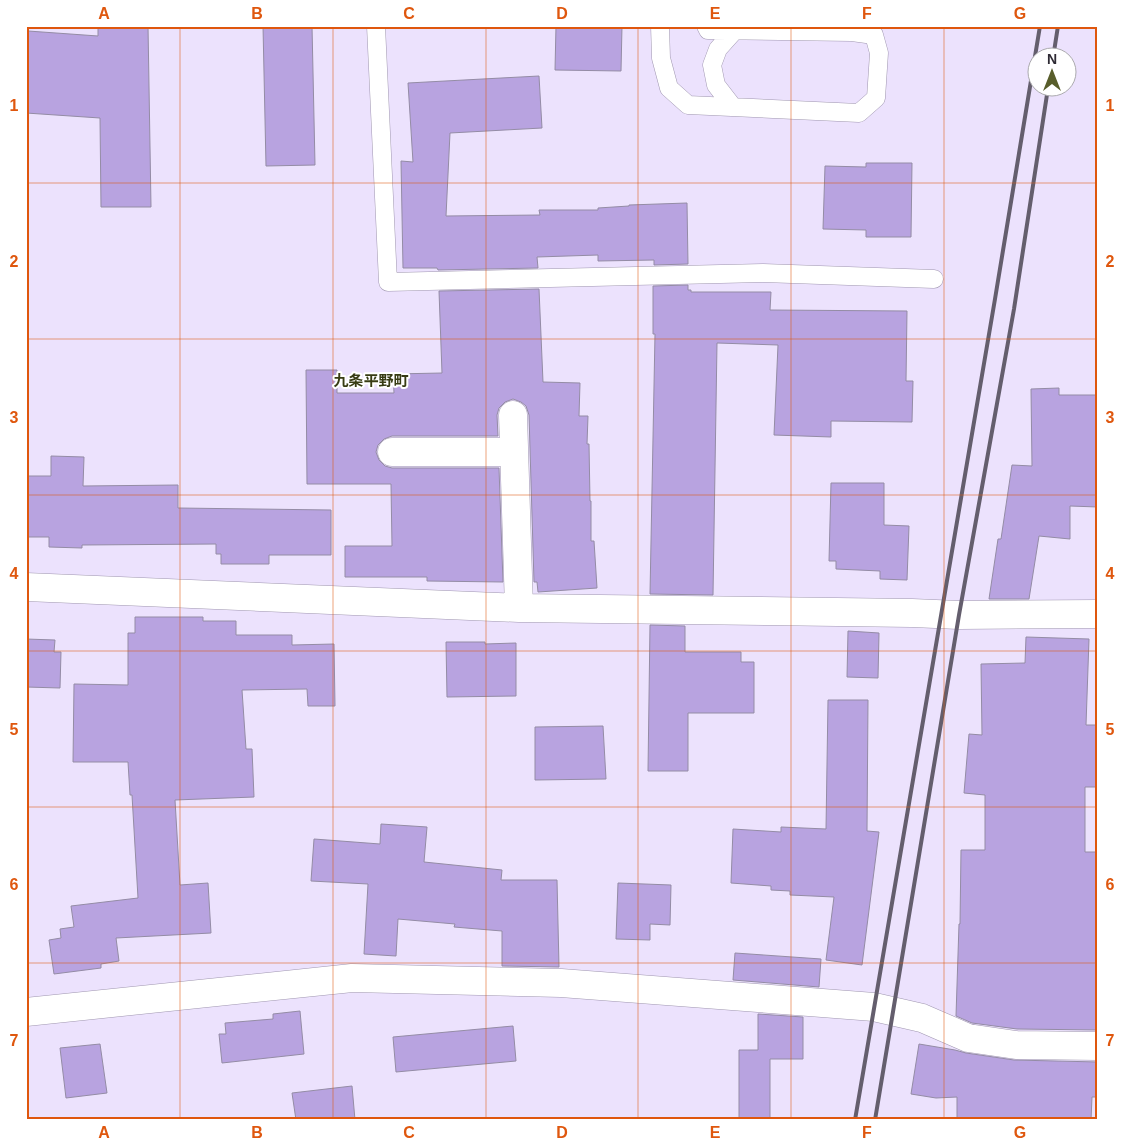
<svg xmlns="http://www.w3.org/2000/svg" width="1124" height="1146" font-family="Arial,'Noto Sans JP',sans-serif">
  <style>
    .building { fill: #b8a3e0; stroke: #948ca5 }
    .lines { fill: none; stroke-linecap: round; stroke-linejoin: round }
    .service-casing { stroke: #a097b0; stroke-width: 19 }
    .minor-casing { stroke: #a097b0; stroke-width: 29 }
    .service { stroke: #fff; stroke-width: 18 }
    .minor { stroke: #fff; stroke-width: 28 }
    .rail { stroke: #645e6d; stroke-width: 4 }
    .grid { fill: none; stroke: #df570e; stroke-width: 1; stroke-opacity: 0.55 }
    .labels { text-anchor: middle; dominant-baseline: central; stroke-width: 4; stroke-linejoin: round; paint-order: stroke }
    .neighbourhood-label { font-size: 15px; font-weight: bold; fill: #383c14; stroke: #fff }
    .neatline { fill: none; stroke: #df570e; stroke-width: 2 }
    .grid-label { font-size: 16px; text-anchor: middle; font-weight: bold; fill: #df570e }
  </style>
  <rect width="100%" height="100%" fill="#ece2fd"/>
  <path class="building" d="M98 26H148L151 207H101L100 118 26 113V63L28 31 98 36Z
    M263 26H312L315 165 266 166Z
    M556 26H622L621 71 555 70Z
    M539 76 542 128 450 133 446 216 540 215 539 210H598V208L629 206V205L687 203 688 264 654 265V260L598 261V255L537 257 538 268 438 270 437 268H403L401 161 413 162 408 83Z
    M866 163H912L911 237H866V230L823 229 825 166 866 167Z
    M688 285V290H691V292H771L770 310 907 311 906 381H913L912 422 831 421V437L774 435 778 345 717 343 713 595 650 594 655 334H653V286Z
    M539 289 543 382 580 383 579 416H588L587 444H589L590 501H591V541H594L597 588 538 592 537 582H534L529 415 526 406 521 402 513 399 505 402 499 408 497 415 498 436H392L384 439 378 445 376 452 379 460 385 466 392 468H499L503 582 427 581V577H345V546H392L391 484H307L306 370H337V393H394L393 374 442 373 439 291Z
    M1059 388V395H1098V507L1070 506V539L1039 536 1029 599H989L998 539H1001L1012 465 1032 466 1031 389Z
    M51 456 84 457 83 486 178 485V508L331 510V555H269V564H221V554H216V544L82 545V548L49 547V537H26V476H51Z
    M831 483H884V525L909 526 907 580 880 579V571L836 569V561H829Z
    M135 617H203V621H236V635H292V645L334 644 335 706H308L307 689 242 690 246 749H252L254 797 175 800 180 885 208 883 211 933 116 938 119 961 101 964V968L54 974 49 940 61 938 60 929 74 927 71 906 138 898 132 795H130L128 762H73L74 684 128 685V633H135Z
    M650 625 685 626V652H741V662H754V713H688V771H648Z
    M848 631 879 633 878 678 847 677Z
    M1026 637 1089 639 1086 725H1098V787H1085V852H1096V879H1098V1030L1017 1029 972 1023 956 1016 959 924H960L961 850H985V795L964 793 969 734 982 735 981 664 1025 663Z
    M26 639 55 640 54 652H61L60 688 26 687Z
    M446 642H485V644L516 643V696L447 697Z
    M828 700H868L867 831 879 832 862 965 826 960 834 897 790 895V891L771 890V886L731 883 733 829 781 832V827L826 829Z
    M603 726 606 779 535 780V727Z
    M381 824 427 827 424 862 502 870 501 880H557L559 967 502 966V931L454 927 455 924 398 919 396 956 364 954 368 884 311 881 314 839 380 844Z
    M618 883 671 885 670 925 650 924V940L616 939Z
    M735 953 821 959 819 987 733 980Z
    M300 1011 304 1054 222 1063 219 1034H226L225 1023 273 1019V1014Z
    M758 1014 803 1017V1059H770V1120H739V1050H758Z
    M513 1026 516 1061 396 1072 393 1037Z
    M100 1044 107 1093 66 1098 60 1048Z
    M919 1044 955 1050 966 1053 1014 1060 1098 1062V1097H1092L1091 1120 957 1119V1097L936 1098 911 1094Z
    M352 1086 355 1120H296L292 1093Z"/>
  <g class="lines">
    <g class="service-casing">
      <path id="service" d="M376 26 388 282 763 273 934 279
        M660 26 661 58 669 88 688 105 859 113 876 98 879 53 874 35 852 32 708 30 706 26
        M733 107 716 85 712 65 718 49 735 30"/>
    </g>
    <g class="minor-casing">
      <path id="minor" d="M513 415 519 608
        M392 452H514
        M26 587 519 608 912 613 959 615 1098 614
        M26 1012 352 978 561 983 874 1007 922 1018 968 1038 1016 1045 1098 1046"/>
    </g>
    <use href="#service" class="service"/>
    <use href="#minor" class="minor"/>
    <path class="rail" d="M1053 58 1058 26
      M855 1120 995 299 1040 26
      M875 1120 959 615 1014 309 1048 88"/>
  </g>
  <path class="grid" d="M180 26V1120M333 26V1120M486 26V1120M638 26V1120M791 26V1120M944 26V1120M26 183H1098M26 339H1098M26 495H1098M26 651H1098M26 807H1098M26 963H1098"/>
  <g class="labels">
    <g class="neighbourhood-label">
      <text x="371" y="380">九条平野町</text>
    </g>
  </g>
  <rect width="1124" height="1146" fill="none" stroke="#ffffff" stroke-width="55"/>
  <g transform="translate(1052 72)"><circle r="24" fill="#ffffff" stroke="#abaaae"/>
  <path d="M0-4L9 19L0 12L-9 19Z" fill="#585d2b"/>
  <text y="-8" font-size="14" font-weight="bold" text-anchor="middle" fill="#2e2a34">N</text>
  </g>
  <rect x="28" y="28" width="1068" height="1090" class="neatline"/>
  <g class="grid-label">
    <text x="104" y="19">A</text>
    <text x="257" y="19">B</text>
    <text x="409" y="19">C</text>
    <text x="562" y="19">D</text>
    <text x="715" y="19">E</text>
    <text x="867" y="19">F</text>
    <text x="1020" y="19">G</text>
    <text x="14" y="111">1</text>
    <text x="1110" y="111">1</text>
    <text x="14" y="267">2</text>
    <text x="1110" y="267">2</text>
    <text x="14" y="423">3</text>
    <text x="1110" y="423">3</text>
    <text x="14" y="579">4</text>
    <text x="1110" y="579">4</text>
    <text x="14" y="735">5</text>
    <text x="1110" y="735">5</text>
    <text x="14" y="890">6</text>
    <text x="1110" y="890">6</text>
    <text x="14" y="1046">7</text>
    <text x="1110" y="1046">7</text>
    <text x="104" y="1138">A</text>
    <text x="257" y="1138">B</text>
    <text x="409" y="1138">C</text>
    <text x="562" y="1138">D</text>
    <text x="715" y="1138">E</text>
    <text x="867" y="1138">F</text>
    <text x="1020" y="1138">G</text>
  </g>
</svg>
